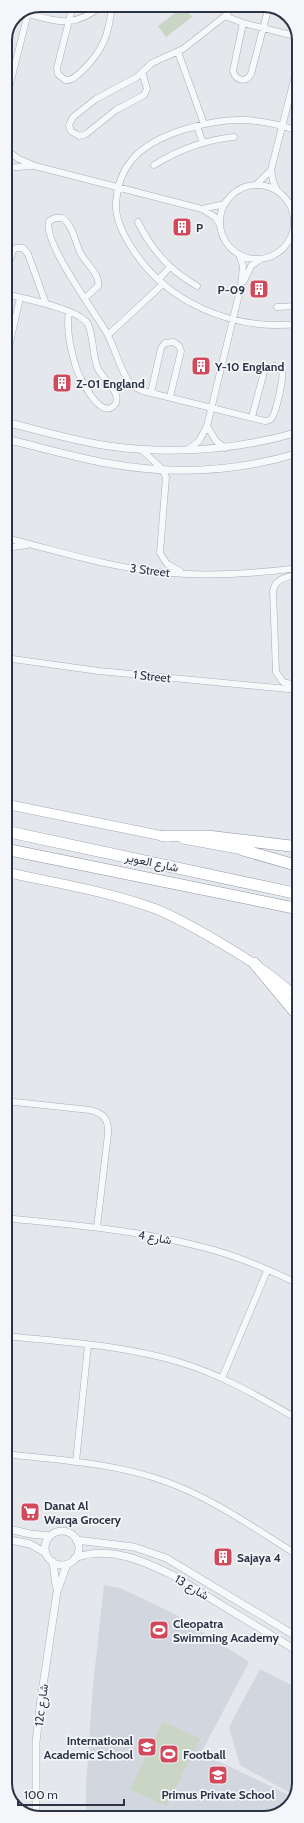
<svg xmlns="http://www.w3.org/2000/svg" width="304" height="1823" font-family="Cabin,Vazirmatn,sans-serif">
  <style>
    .built { fill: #d2d6de }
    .green { fill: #c9d6c5 }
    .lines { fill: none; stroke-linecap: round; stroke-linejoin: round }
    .minor-casing { stroke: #a9aeb7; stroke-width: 7 }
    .tertiary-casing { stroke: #a9aeb7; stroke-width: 8 }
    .primary-casing { stroke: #a3abb8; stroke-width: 10 }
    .motorway-casing { stroke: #8b94a3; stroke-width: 12 }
    .minor { stroke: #f7f8fa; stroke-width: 6 }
    .tertiary { stroke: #f7f8fa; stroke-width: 7 }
    .primary { stroke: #fff; stroke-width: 9 }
    .motorway { stroke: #fff; stroke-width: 11 }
    .labels { text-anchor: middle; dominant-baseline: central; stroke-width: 3.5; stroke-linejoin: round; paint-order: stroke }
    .poi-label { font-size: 12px; font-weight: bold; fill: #2b3445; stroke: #f4f6f9; text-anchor: start }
    .street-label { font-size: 12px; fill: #2b3445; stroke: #f4f6f9 }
    .rim { fill: none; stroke: #2b3445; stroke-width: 2 }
  </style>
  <rect width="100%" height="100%" fill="#e4e7ec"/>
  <path class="built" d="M104 1585 120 1588 175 1614 249 1662 201 1753 291 1796 276 1813 268 1818H165L179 1793 164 1818H86V1785L93 1685Z
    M260 1669 299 1689V1783L294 1795 240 1765 229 1727Z"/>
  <path class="green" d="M184 6 192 17 166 37 158 26Z
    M163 1721 200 1739 166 1806 130 1789Z"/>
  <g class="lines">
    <g class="minor-casing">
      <path id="minor" d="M73 5 57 68 58 74 65 80C72 81 76 76 81 72 103 51 109 35 112 5
        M22 12C56 21 73 30 102 5
        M225 16 243 23 299 37
        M243 23 233 71C236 81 246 83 251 74L269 6
        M178 52 204 124
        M142 72 147 89 144 95 116 110 86 134 79 136 71 131 69 125 73 117 96 99 137 77 152 63 183 49 225 16 235 5
        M5 104 29 9
        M197 126 203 143
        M299 131C281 125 264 121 245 120 211 119 153 133 131 161 122 172 117 188 116 203 115 218 122 232 130 245 165 303 233 331 299 324
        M6 150 19 159 35 166 202 209 215 217 220 225
        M5 165 7 159 6 149
        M154 165C178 150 205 140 234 137
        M5 168 31 166
        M220 222a37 37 0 1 1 74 0a37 37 0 1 1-74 0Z
        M256 185 271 170
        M277 190 273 181 271 170 299 60
        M202 209 225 204
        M138 222C151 249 170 271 197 286
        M290 240 299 238
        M5 276 13 250 16 248H23L28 254 46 304
        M158 280 170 267
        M244 281 251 266 261 259
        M5 294C22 298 80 309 88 324 94 338 92 355 98 369 104 380 120 391 116 403 102 425 78 376 75 364 70 347 66 329 69 312
        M85 298 98 286C101 276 86 263 81 254 75 243 73 224 62 218H55L49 221C42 241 94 311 105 330 115 346 119 369 130 383 134 387 138 389 143 391L265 421C268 421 269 421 271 419 276 414 284 377 282 371L275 366 270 367 264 372 252 417
        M277 307 299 306
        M108 335 163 284
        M5 348 10 342 20 298
        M151 393 161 348 165 343 174 342 179 346 181 351 170 397
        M297 403 299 402
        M207 426 216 441 225 448
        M141 449 162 469 166 477 160 553 167 564 180 571
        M187 450 199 441 207 426 241 286 243 266 239 254
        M5 538C56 550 107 567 159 572 206 577 252 574 299 568
        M5 550 13 547 27 545
        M299 574C288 577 275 578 273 591L276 672 283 682 299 686
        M5 658 99 671 299 690
        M5 1101 90 1110C104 1113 109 1120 108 1134L97 1227
        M5 1218C72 1225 140 1230 206 1248 238 1256 269 1270 299 1284
        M5 1336C63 1342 123 1345 179 1362 222 1375 260 1397 299 1420
        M222 1378 267 1271
        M5 1454C59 1460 115 1463 167 1482 214 1499 257 1530 299 1556
        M76 1462 88 1345
        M26 1813H36"/>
    </g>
    <g class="tertiary-casing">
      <path id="tertiary" d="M5 422C39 430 74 441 109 446 173 455 236 450 299 432
        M5 439C41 447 76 458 112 464 174 475 239 471 299 453
        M5 1528 30 1534 50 1536
        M45 1548a17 17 0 1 1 34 0a17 17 0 1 1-34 0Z
        M5 1539 30 1544 46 1553
        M76 1540 134 1547 166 1558 299 1638
        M75 1558C109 1545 144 1561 174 1576L299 1652
        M53 1562 56 1586
        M36 1818V1742L41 1699 57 1592 67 1564"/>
    </g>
    <g class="primary-casing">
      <path id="primary" d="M5 804 168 837
        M183 839 249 851
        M5 872C56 883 107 891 156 909 183 920 209 936 234 951 257 965 280 980 299 1000"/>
    </g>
    <g class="motorway-casing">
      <path id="motorway" d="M5 831 299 894
        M163 836H207L299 847
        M5 849 299 909
        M243 850 299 866
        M254 963 299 1017"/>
    </g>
    <use href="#minor" class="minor"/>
    <use href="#tertiary" class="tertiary"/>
    <use href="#primary" class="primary"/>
    <use href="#motorway" class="motorway"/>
  </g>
  <defs>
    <g id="building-square" transform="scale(1)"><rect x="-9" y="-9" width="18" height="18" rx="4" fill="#d1495b" stroke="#f4f6f9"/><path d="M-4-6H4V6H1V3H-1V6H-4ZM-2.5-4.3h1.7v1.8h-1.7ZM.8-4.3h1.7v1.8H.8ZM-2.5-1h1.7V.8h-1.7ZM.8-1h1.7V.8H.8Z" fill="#fff"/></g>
    <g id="supermarket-square" transform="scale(1)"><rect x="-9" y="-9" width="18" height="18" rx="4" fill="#d1495b" stroke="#f4f6f9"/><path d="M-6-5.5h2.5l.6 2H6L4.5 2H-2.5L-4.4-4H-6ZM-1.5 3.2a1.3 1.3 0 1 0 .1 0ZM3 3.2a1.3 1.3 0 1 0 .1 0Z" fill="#fff"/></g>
    <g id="stadium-square" transform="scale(1)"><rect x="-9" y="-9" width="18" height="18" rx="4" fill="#d1495b" stroke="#f4f6f9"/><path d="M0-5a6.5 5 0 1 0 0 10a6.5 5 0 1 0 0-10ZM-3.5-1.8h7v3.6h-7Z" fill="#fff"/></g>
    <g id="school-square" transform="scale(1)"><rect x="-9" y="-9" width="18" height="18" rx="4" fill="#d1495b" stroke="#f4f6f9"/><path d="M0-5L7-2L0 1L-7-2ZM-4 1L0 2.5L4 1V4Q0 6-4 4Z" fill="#fff"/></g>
  </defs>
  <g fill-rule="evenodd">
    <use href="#building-square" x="182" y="227"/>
    <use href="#building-square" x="259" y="289"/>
    <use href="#building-square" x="201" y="366"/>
    <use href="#building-square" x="62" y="383"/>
    <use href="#supermarket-square" x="30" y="1512"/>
    <use href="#building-square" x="223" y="1557"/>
    <use href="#stadium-square" x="159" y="1630"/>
    <use href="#school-square" x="147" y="1747"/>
    <use href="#stadium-square" x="169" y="1754"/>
    <use href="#school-square" x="218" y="1775"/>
  </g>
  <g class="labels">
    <g class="poi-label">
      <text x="196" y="227">P</text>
      <text x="245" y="289" text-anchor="end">P-09</text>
      <text x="215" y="366">Y-10 England</text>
      <text x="76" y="383">Z-01 England</text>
      <text x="44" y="1505">Danat Al<tspan x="44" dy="14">Warqa Grocery</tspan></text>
      <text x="237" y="1557">Sajaya 4</text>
      <text x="173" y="1623">Cleopatra<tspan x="173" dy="14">Swimming Academy</tspan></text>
      <text x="133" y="1740" text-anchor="end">International<tspan x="133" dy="14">Academic School</tspan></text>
      <text x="183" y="1754">Football</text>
      <text x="218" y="1794" text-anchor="middle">Primus Private School</text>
    </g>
    <g class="street-label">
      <text transform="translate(150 570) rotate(7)">3 Street</text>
      <text transform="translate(152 676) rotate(6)">1 Street</text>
      <text transform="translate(152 862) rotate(12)">شارع العوير</text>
      <text transform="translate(155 1237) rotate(10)">شارع 4</text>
      <text transform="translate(192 1587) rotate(31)">شارع 13</text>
      <text transform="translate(41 1705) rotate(-83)">12c شارع</text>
    </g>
  </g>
  <path d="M0 0H304V1823H0ZM40 12H264A28 28 0 0 1 292 40V1783A28 28 0 0 1 264 1811H40A28 28 0 0 1 12 1783V40A28 28 0 0 1 40 12Z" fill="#f4f6f9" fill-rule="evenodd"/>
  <path class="rim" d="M40 12H264A28 28 0 0 1 292 40V1783A28 28 0 0 1 264 1811H40A28 28 0 0 1 12 1783V40A28 28 0 0 1 40 12Z"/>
  <path d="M18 1799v6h106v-6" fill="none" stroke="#2b3445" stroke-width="2"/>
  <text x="24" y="1799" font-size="12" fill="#2b3445" stroke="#f4f6f9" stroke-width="3" paint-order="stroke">100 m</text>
</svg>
